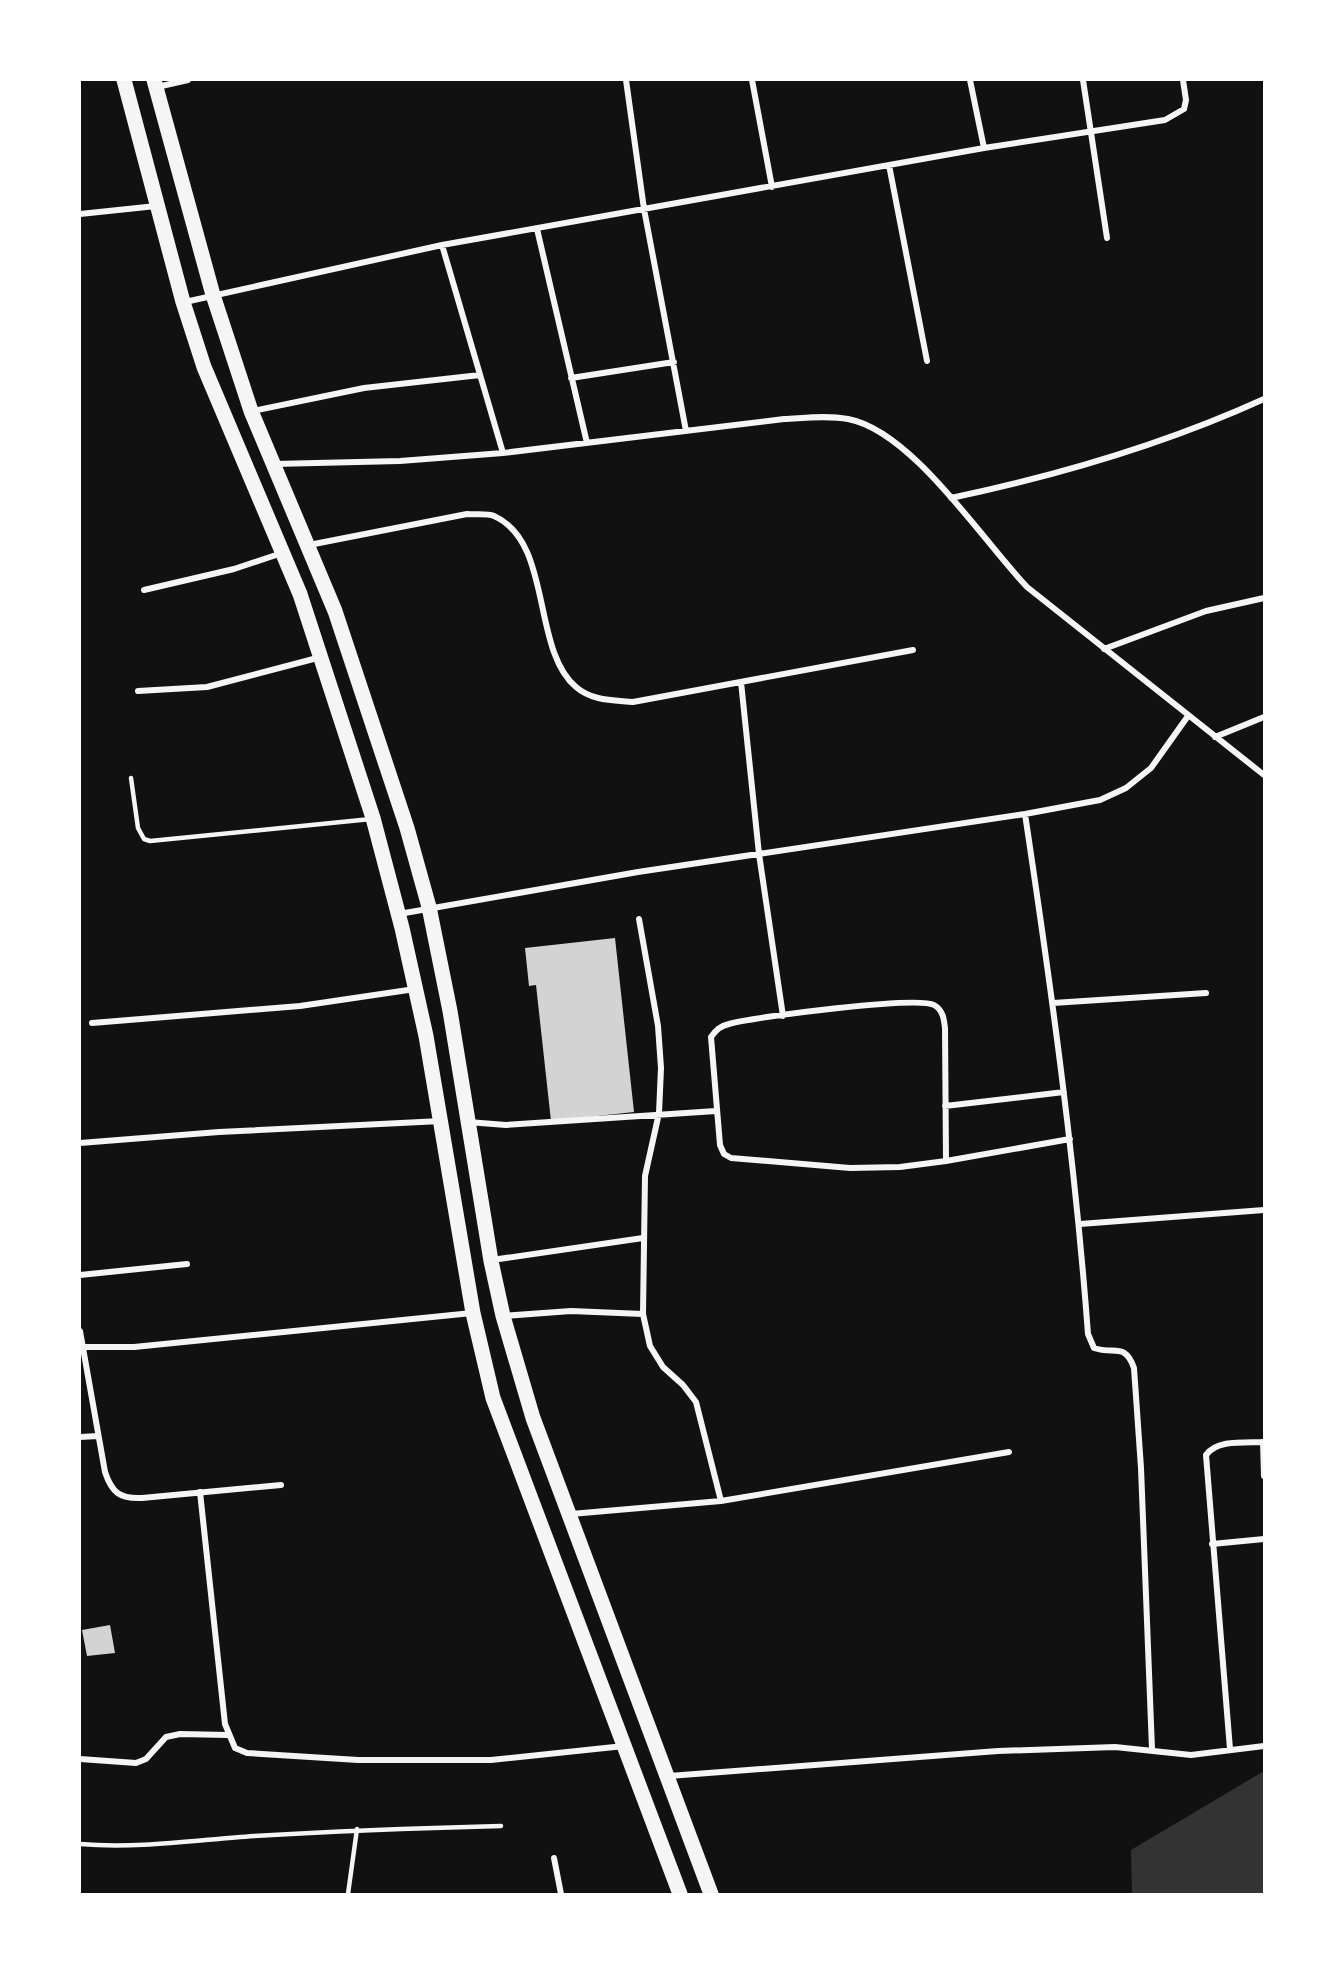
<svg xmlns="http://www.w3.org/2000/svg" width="1344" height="1974" font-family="'Crimson Pro',serif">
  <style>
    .water { fill: #333 }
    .building { fill: #d3d3d3 }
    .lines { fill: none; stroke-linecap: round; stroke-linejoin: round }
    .service { stroke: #f5f5f5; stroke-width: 4.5 }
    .minor { stroke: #f5f5f5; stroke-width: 6 }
    .primary { stroke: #f5f5f5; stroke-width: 15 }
  </style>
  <rect width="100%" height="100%" fill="#111"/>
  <path class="water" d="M1264 1771V1894H1132L1131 1850Z"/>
  <path class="building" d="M615 938 634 1112 551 1121 536 985 529 986 525 948Z
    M110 1625 115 1653 87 1656 82 1630Z"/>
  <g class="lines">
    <path class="service" d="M131 778 138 828 144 839 150 841 371 819
      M80 1844C137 1849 196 1840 254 1836 336 1831 419 1828 501 1826
      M348 1894 357 1829"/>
    <path class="minor" d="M626 80 644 209 686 431
      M752 80 772 187
      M970 80 984 148
      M1083 80 1107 238
      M157 87 188 80
      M889 165 927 361
      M80 214 156 206
      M537 229 587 443
      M442 245 503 453
      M185 302 442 245 984 148 1165 120 1184 109 1186 100 1183 80
      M571 378 674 362
      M253 411 364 388 480 375
      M274 464 400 461 503 453 784 419C805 418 827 415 848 419 912 431 982 540 1027 587L1264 775
      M951 498C1060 475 1163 445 1264 399
      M309 545 467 514C475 515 487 513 494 516 553 542 531 649 576 687 592 701 613 700 633 702L913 650
      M144 590 234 569 282 553
      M1104 649 1206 611 1264 598
      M741 682 759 854 783 1016
      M138 691 207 687 321 657
      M1215 737 1264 717
      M1025 814C1051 987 1075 1159 1088 1334L1094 1348C1114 1355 1125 1342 1134 1368L1141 1468 1152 1749
      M399 914 638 872 1025 814 1100 800 1126 788 1151 768 1188 716
      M639 919 658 1026 661 1068 659 1113 645 1176 643 1314 650 1346 663 1367 683 1385 696 1402 721 1501
      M1053 1003 1206 993
      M92 1023 300 1006 415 989
      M945 1106 1064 1092
      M468 1122 506 1125 716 1111
      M80 1143 219 1132 441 1121
      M946 1161 945 1028C944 1019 943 1010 934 1005 917 996 753 1017 729 1024 720 1026 716 1030 711 1037L720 1145 724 1154 731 1158 850 1168 900 1167 946 1161 1070 1139
      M1080 1224 1264 1210
      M492 1260 643 1238
      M80 1275 187 1264
      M503 1316 571 1311 643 1314
      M80 1331 105 1472C112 1493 120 1499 142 1498L281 1485
      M80 1347H134L472 1313
      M80 1437 98 1436
      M1263 1442 1264 1476
      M200 1492 225 1724 235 1748 247 1753 358 1760H491L624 1746
      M571 1514 721 1501 1009 1452
      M1212 1544 1264 1539
      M1230 1749 1206 1455C1217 1439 1246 1443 1264 1442
      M80 1759 136 1763 146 1759 166 1737 180 1734 228 1735
      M669 1776 998 1751 1115 1747 1191 1755 1264 1746
      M554 1858 561 1894"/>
    <path class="primary" d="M124 80 183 302 204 367 300 594 373 818 402 928 426 1036 473 1313 493 1398 680 1894
      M154 80 213 295 251 411 335 611 407 828 429 907 450 1011 491 1261 503 1316 533 1418 711 1894"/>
  </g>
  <rect width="1344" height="1974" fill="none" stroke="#ffffff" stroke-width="162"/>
</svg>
